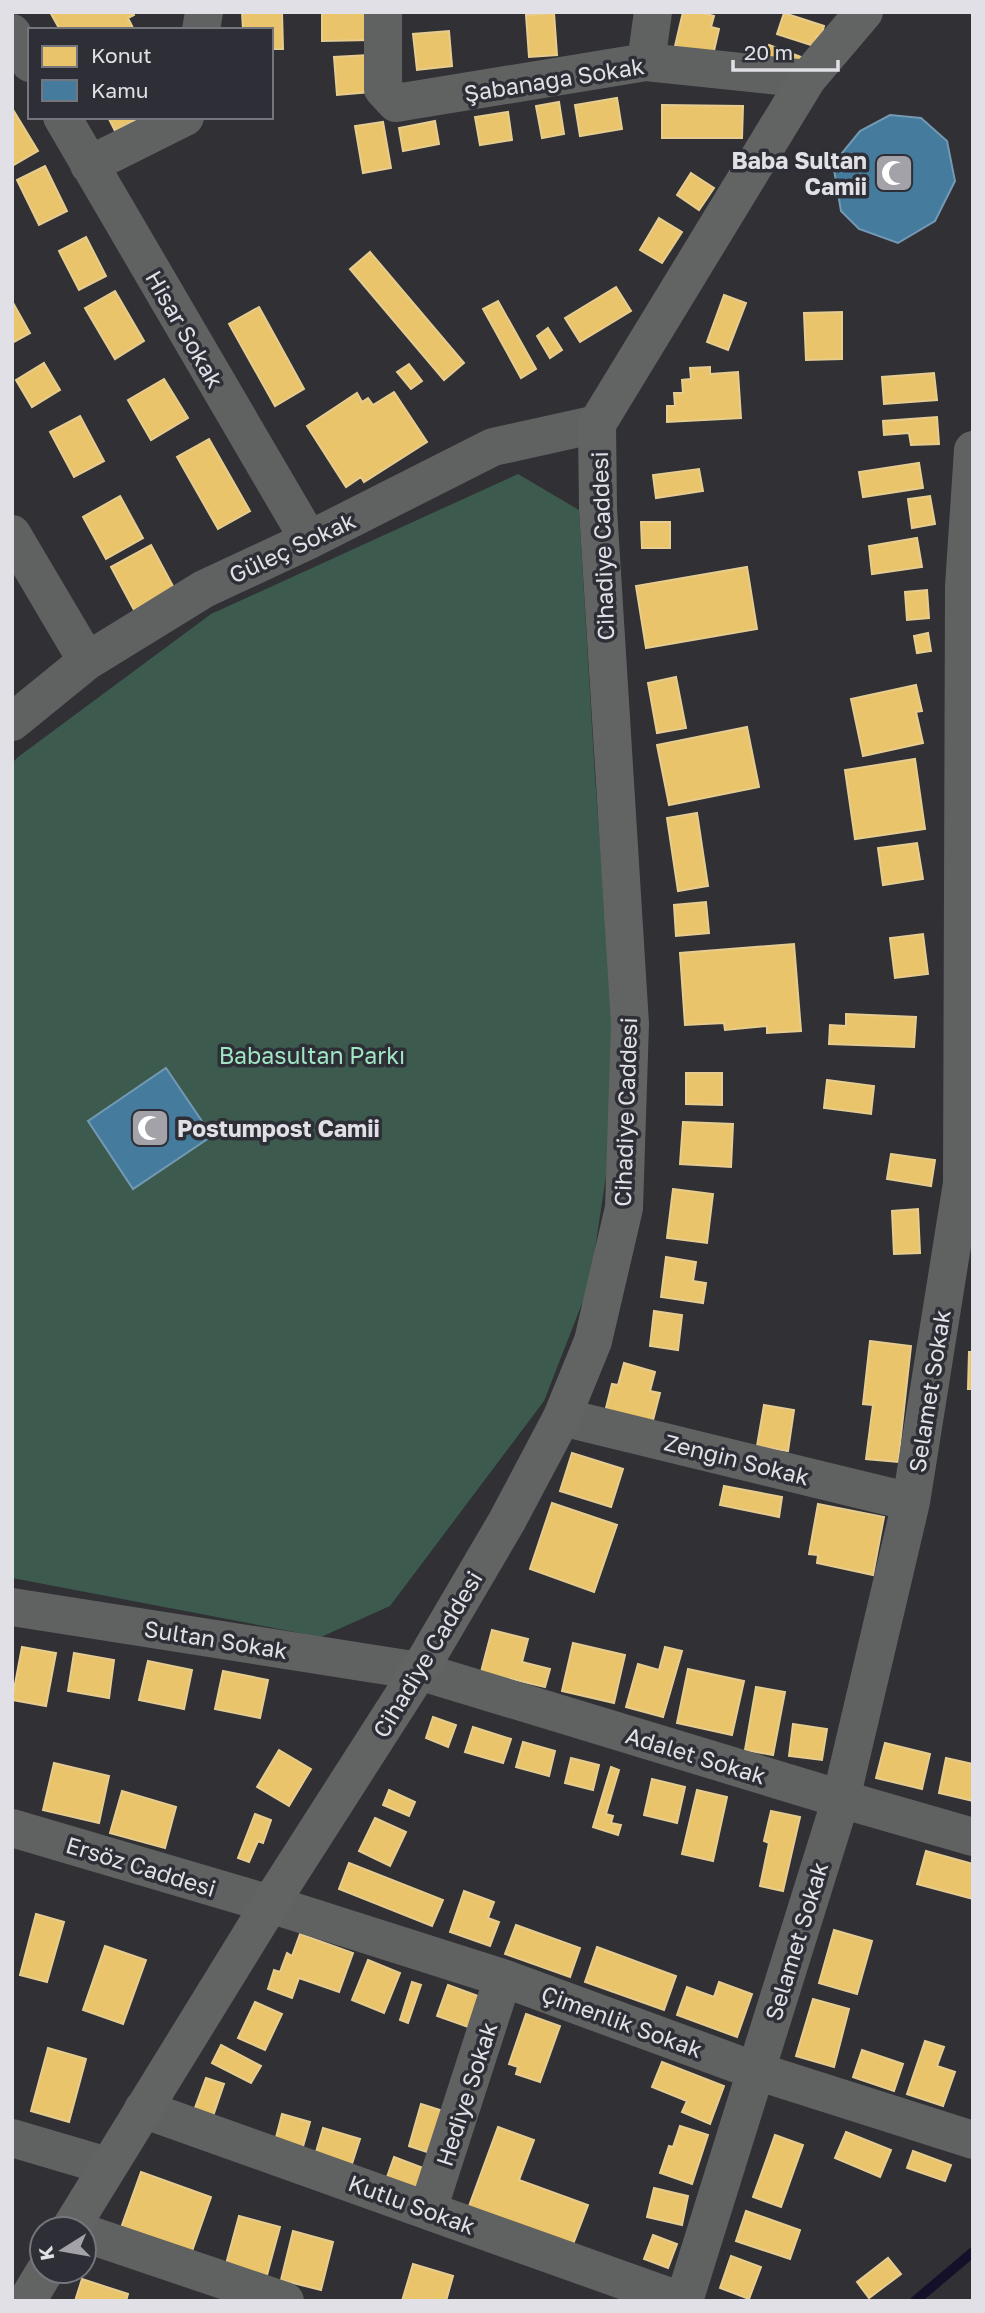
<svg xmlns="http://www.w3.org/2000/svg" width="985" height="2313" font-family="'Golos Text',sans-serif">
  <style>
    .green { fill: #3c5a4d }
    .homes { fill: #e9c46a; stroke: #e6cc8f; stroke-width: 2 }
    .public { fill: #457b9d; stroke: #7499b3; stroke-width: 2 }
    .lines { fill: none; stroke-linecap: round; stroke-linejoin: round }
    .stream { stroke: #15102a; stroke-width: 10 }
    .street { stroke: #606161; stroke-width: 38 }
    .secondary { stroke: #626464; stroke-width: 38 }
    .labels { text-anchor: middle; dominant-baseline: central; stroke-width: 7; stroke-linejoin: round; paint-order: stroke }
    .street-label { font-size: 23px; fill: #e0e0e6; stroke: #2e2e37 }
    .poi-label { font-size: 23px; font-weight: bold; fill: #e0e0e6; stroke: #2e2e37; text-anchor: end }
    .park-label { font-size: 23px; fill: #a0e6c4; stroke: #2e2e37 }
  </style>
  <rect width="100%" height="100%" fill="#303035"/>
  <path class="green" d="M518 474 579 510 595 777 611 989 614 1122 590 1283 544 1401 390 1606 321 1637 12 1578V763L18 757 211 614Z"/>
  <path class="homes" d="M50 12H133L134 15 128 18 134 30H60Z
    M242 12H282L283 49H271V30H243Z
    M322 12H370V40L322 41Z
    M683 12H699L714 16 711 27 719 29 713 55 675 46Z
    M554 13 557 55 529 57 526 15Z
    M784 13 824 26 821 38 817 36 814 46 777 34Z
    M449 31 452 66 417 70 413 34Z
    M769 45 804 58 800 69 765 56Z
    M369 55 371 92 337 95 334 57Z
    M617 98 622 129 580 136 575 105Z
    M559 102 564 134 542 138 536 106Z
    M662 105 743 106 742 138H662Z
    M12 108 38 151 12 166Z
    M508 112 512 140 480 145 475 117Z
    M108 117H141L115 131Z
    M435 121 439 144 403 151 399 128Z
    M383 122 391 168 363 173 355 126Z
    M45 166 67 211 39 225 17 180Z
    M691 173 714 188 699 210 677 195Z
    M659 218 682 232 662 263 640 250Z
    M86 237 106 276 79 290 59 251Z
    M370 252 464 363 444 380 350 269Z
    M616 287 631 311 580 342 565 318Z
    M115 291 144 341 115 359 85 308Z
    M724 295 746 303 728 350 707 342Z
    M12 301 30 333 12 343Z
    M498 301 536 369 521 378 483 309Z
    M259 307 304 389 275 406 229 324Z
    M842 312V359L806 360 804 313Z
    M548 328 562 350 550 358 537 336Z
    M44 363 60 390 32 407 16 380Z
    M409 364 422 381 411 389 397 372Z
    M710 367V374L738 372 741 418 667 422V406H675L674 393H683L682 380 691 379 690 368Z
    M934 373 937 400 884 404 882 377Z
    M164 379 188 418 151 440 128 400Z
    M394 392 427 442 364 482 361 477 346 487 307 426 357 393 362 402 368 398 373 405Z
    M80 416 104 461 74 477 50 432Z
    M937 417 939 444 911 445 909 433 884 435 883 421Z
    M209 439 250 511 218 529 177 457Z
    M919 463 923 488 863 497 859 472Z
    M699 469 703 491 656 498 653 475Z
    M120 496 143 538 106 559 83 517Z
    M930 496 935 524 912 528 908 499Z
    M641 522H670V548H642Z
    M917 538 922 567 872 574 869 546Z
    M151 545 174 588 134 610 111 567Z
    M747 567 757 629 646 648 636 586Z
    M927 590 929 618 907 620 905 592Z
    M928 633 931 651 917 653 914 636Z
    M676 677 686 728 657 733 648 683Z
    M916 685 922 711 916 712 923 743 863 756 851 699Z
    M747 727 759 787 669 805 657 745Z
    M915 759 925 829 855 839 845 770Z
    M697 813 708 886 678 891 667 818Z
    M917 843 923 879 883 885 878 848Z
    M706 902 709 933 676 936 674 905Z
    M923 934 928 974 895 978 890 938Z
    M794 944 801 1031 767 1033V1026L725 1030 724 1023 685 1025 680 953Z
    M846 1014 916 1017 914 1047 829 1044 830 1025 846 1026Z
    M686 1073H722V1105L686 1104Z
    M827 1080 874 1086 871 1114 824 1108Z
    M683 1122 733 1124 731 1167 680 1164Z
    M891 1154 935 1160 931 1186 887 1179Z
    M673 1189 713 1194 707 1243 667 1238Z
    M918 1209 920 1253 894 1254 892 1211Z
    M666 1257 696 1262 693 1281 706 1283 703 1303 661 1297Z
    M654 1311 682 1315 678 1350 650 1346Z
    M870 1341 911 1346 898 1462 866 1459 873 1405 863 1404Z
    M969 1352H973V1389H968Z
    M624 1363 655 1372 650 1391 660 1393 652 1424 605 1412 612 1384 618 1385Z
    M764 1405 794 1410 788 1451 757 1446Z
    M572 1453 623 1469 611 1507 560 1491Z
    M724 1486 782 1497 779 1517 720 1505Z
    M552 1503 617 1525 594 1592 530 1569Z
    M818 1504 884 1517 873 1575 817 1563 818 1555 809 1554Z
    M492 1630 528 1639 522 1662 550 1669 545 1687 481 1672Z
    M573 1643 625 1655 614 1703 562 1691Z
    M22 1647 56 1653 46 1706 12 1700Z
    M665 1647 682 1651 663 1717 626 1707 638 1664 659 1670Z
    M74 1653 114 1660 109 1698 68 1691Z
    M148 1661 192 1670 184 1709 139 1700Z
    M688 1669 744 1681 732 1735 677 1723Z
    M223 1671 268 1680 260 1718 215 1709Z
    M756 1687 785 1692 773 1755 745 1750Z
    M433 1717 456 1725 448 1747 426 1738Z
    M793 1724 827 1729 822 1760 789 1756Z
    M473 1727 511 1739 503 1763 465 1752Z
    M523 1742 555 1751 549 1776 516 1767Z
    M885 1743 930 1754 922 1789 876 1778Z
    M279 1750 311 1769 289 1806 257 1787Z
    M571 1758 599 1765 593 1790 565 1783Z
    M946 1758 973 1764V1801L939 1793Z
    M54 1763 109 1776 99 1823 43 1810Z
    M611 1767 619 1770 606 1814 613 1816 611 1823 621 1825 618 1835 593 1827Z
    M652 1779 685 1787 677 1823 644 1815Z
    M389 1790 415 1802 409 1816 383 1805Z
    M697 1790 727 1797 713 1861 682 1854Z
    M122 1791 176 1807 165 1848 110 1833Z
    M771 1811 800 1817 783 1891 760 1886 769 1843 764 1841Z
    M255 1814 271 1820 263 1843 258 1841 249 1862 238 1858Z
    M375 1818 406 1832 390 1866 359 1851Z
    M926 1851 973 1864V1899L917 1884Z
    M349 1863 443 1900 432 1926 339 1889Z
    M464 1891 494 1902 488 1918 499 1922 490 1946 450 1932Z
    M36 1914 64 1922 47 1982 20 1975Z
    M516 1925 580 1948 570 1977 505 1954Z
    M834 1930 872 1941 857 1994 819 1983Z
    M300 1934 353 1953 339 1992 299 1978 292 1998 268 1989 274 1970 280 1972 287 1953 292 1956Z
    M105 1946 146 1960 123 2024 83 2010Z
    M597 1947 676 1976 664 2010 585 1982Z
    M368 1960 400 1973 384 2013 352 2000Z
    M412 1982 421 1985 408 2023 400 2020Z
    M719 1982 752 1994 737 2037 677 2015 687 1987 714 1997Z
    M448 1985 481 1997 471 2028 437 2016Z
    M813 1999 849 2009 834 2067 796 2056Z
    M255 2002 282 2014 265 2050 238 2038Z
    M526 2014 560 2026 540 2082 516 2074 518 2067 509 2064Z
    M925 2041 944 2047 937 2066 955 2072 943 2106 907 2094Z
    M221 2045 261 2066 251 2083 212 2063Z
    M48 2048 86 2059 69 2122 31 2111Z
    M862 2050 903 2064 894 2091 853 2077Z
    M662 2062 724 2086 710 2124 682 2112 687 2101 652 2087Z
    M206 2078 224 2084 212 2119 193 2113Z
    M421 2104 446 2112 433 2154 409 2146Z
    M282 2114 310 2122 300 2157 273 2149Z
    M680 2126 708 2135 692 2184 660 2173 669 2146 673 2147Z
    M498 2127 534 2140 519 2180 588 2205 572 2247 468 2209Z
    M323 2128 360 2139 349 2173 313 2162Z
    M846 2132 891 2150 880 2177 835 2158Z
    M775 2135 803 2145 781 2207 753 2197Z
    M913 2151 951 2165 945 2181 907 2168Z
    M394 2157 426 2169 418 2192 386 2180Z
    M141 2172 211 2197 191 2254 121 2228Z
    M654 2188 688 2196 682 2225 647 2217Z
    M746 2211 800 2230 790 2259 736 2241Z
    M239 2216 280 2227 267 2275 226 2264Z
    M293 2231 333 2242 321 2290 281 2280Z
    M653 2235 677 2244 668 2268 644 2259Z
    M731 2256 761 2267 749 2299 720 2288Z
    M888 2258 901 2274 869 2298 857 2282Z
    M413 2264 453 2276 446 2301H402Z
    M82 2279 128 2294 126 2301H75Z"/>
  <path class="public" d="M890 115 921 118 947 141 955 181 935 221 898 243 859 229 841 211 833 164 860 131Z
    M166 1068 212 1136 133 1189 88 1121Z"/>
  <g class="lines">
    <path class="stream" d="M915 2301 973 2252"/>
    <path class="street" d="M383 12V89L396 103 646 62 807 79
      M201 30 204 12
      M12 33 30 63
      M646 62 653 12
      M62 117 309 540
      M89 165 185 117
      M12 534 87 661
      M12 722 87 661 204 589 309 540 493 447 597 424
      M562 1417 911 1502
      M12 1607 419 1671 841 1799 973 1837
      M12 1828 270 1904 503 1978 756 2071 973 2140
      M143 2109 681 2301
      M12 2138 107 2166
      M428 2210 503 1978
      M84 2233 285 2301
      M684 2301 841 1799 911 1502 962 1183 964 586 973 450"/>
    <path class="secondary" d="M70 2229 270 1904 419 1671 507 1521 562 1417 593 1341 624 1208 630 1024 598 509 597 424 807 79 864 12
      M27 2301 45 2271"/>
  </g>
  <defs>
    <g id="mosque-square" transform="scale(2.0125)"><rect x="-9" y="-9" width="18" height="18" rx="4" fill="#a2a2a8" stroke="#2e2e37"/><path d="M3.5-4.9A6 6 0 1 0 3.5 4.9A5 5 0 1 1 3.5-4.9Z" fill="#fff"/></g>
  </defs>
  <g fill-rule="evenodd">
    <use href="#mosque-square" x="894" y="173"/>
    <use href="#mosque-square" x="150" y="1128"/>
  </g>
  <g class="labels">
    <g class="street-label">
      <text transform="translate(554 79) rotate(-9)">Şabanağa Sokak</text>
      <text transform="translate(185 329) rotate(60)">Hisar Sokak</text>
      <text transform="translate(602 546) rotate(-92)">Cihadiye Caddesi</text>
      <text transform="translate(292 547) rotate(-25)">Güleç Sokak</text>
      <text transform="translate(625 1112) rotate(-88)">Cihadiye Caddesi</text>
      <text transform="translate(929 1391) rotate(-81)">Selamet Sokak</text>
      <text transform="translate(737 1459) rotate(14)">Zengin Sokak</text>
      <text transform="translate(216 1639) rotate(9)">Sultan Sokak</text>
      <text transform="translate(427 1654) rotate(-59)">Cihadiye Caddesi</text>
      <text transform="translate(696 1755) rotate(17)">Adalet Sokak</text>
      <text transform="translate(141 1866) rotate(17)">Ersöz Caddesi</text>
      <text transform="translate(796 1941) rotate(-73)">Selamet Sokak</text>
      <text transform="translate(622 2021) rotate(20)">Çimenlik Sokak</text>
      <text transform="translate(466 2094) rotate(-72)">Hediye Sokak</text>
      <text transform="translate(412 2204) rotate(20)">Kutlu Sokak</text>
    </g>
    <g class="poi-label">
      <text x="867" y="160">Baba Sultan<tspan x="867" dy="26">Camii</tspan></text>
      <text x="177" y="1128" text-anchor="start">Postumpost Camii</text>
    </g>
    <g class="park-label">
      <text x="312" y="1055">Babasultan Parkı</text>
    </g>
  </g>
  <rect width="985" height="2313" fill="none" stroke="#e0e0e6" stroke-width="28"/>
  <rect x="28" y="28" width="245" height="91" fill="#2e2e37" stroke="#75757d" stroke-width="2"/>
  <rect x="42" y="46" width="35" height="21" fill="#e9c46a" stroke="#75757d" stroke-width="2"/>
  <text x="91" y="63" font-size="21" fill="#e0e0e6">Konut</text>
  <rect x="42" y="80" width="35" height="21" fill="#457b9d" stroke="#75757d" stroke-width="2"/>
  <text x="91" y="98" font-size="21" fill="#e0e0e6">Kamu</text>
  <g transform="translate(63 2250) rotate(259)"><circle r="33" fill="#2e2e37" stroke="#75757d" stroke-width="2"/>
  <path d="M0-5L12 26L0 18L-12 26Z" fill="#a2a2a8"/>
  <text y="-10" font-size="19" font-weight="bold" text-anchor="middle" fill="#e0e0e6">K</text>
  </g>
  <path d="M733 60v10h105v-10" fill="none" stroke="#e0e0e6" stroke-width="3.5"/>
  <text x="744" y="60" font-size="21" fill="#e0e0e6" stroke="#2e2e37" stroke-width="5" paint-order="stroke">20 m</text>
</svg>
